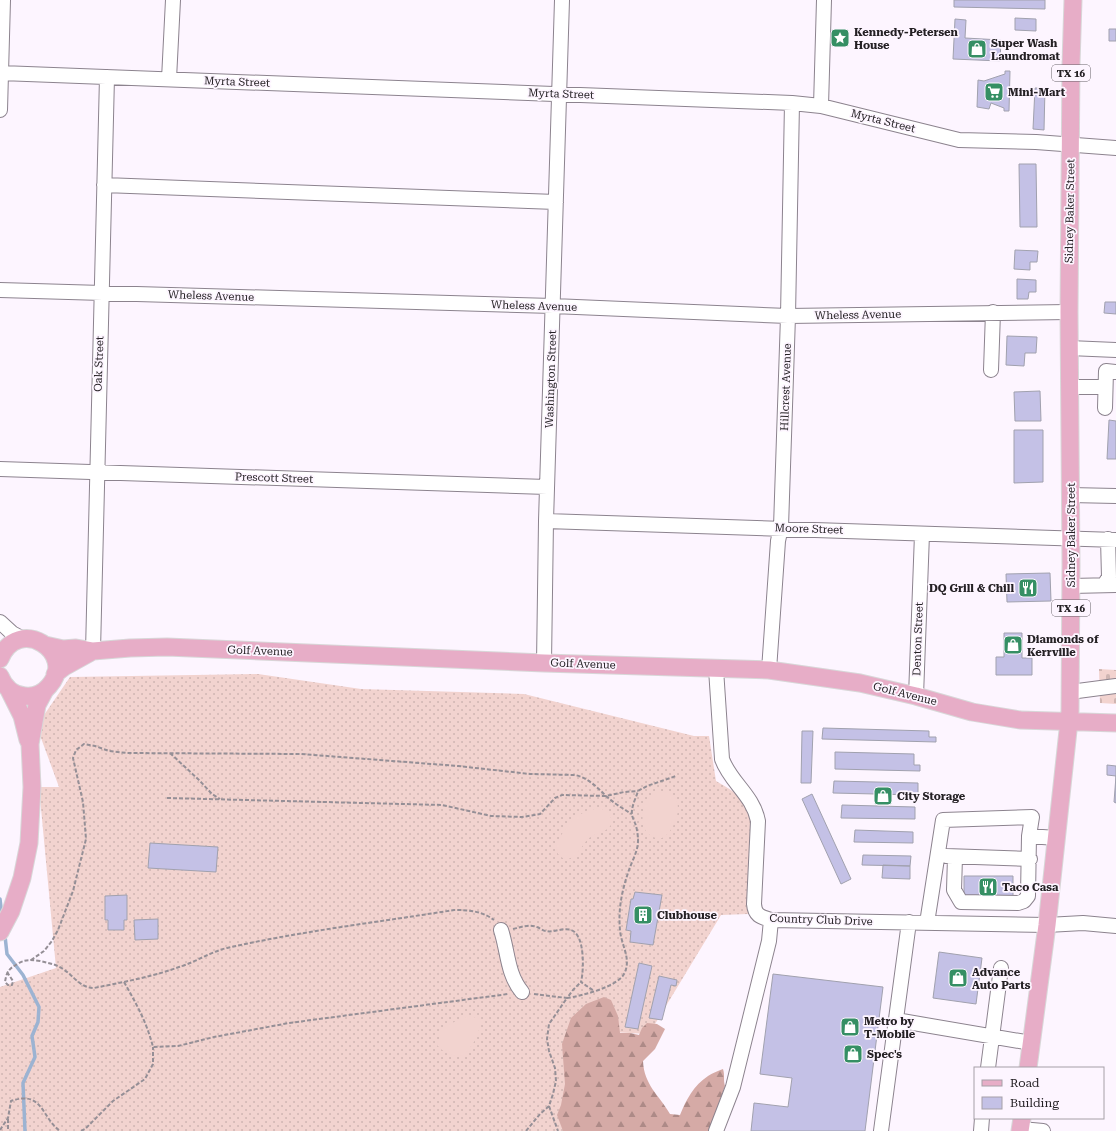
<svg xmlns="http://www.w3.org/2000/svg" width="1116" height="1131" font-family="'Roboto Serif',serif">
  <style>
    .grass { fill: url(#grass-dots) }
    .forest { fill: url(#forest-firs) }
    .cemetery { fill: url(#cemetery-stones) }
    .pitch { fill: #f2d3cf }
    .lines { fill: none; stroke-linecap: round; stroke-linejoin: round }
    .stream { stroke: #9cb3d2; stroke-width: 3.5 }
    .building { fill: #c4c1e6; stroke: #a1a1ae }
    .minor-casing { stroke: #8c838e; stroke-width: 16 }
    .major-casing { stroke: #d8d7d8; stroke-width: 19 }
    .path { stroke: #958f96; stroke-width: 2; stroke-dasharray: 4 2; stroke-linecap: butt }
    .minor { stroke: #fff; stroke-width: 14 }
    .major { stroke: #e7adc7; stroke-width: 17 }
    .labels { text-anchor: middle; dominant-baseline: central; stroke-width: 3.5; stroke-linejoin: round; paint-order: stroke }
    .shield { fill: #fdf5ff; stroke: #656066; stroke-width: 1 }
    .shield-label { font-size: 10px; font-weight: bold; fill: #242024 }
    .poi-label { font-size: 11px; font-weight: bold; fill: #242024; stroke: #fdf5ff; text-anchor: start }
    .street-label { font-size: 11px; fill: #242024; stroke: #fdf5ff }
  </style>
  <defs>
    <pattern id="grass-dots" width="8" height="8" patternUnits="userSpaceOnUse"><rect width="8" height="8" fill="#f2d3cf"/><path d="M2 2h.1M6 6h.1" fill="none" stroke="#cfb5b2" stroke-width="1.8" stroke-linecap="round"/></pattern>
    <pattern id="forest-firs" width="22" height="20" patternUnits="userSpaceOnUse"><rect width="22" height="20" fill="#d5aaa6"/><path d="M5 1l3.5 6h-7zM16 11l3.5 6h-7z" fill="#ad8a87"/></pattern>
    <pattern id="cemetery-stones" width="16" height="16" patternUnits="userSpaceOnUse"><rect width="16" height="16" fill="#f2d3cf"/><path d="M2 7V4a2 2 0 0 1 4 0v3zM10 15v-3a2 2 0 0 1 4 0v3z" fill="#cfb5b2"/></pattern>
  </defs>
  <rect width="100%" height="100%" fill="#fdf5ff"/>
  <path class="grass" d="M258 674 361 689 524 694 694 736H709L716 781C737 793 745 798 751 823L748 914 721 915 649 1034 569 1030 567 1131H0V987L56 968 39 787H59L41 738 42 718 70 677Z"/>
  <path class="forest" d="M604 997 611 1000 618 1016 620 1033H630L639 1035 642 1028 647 1023 657 1024 665 1029 655 1049 643 1061C644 1085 659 1095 670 1114L680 1115C686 1100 694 1085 708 1076 712 1073 718 1071 723 1069 725 1075 723 1080 725 1086L709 1131H563L557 1115 561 1105 565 1084 562 1044 571 1018 586 1004Z"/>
  <path class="cemetery" d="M1099 669 1116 670V704L1100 703Z"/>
  <path class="pitch" d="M658 792 670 793C672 795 675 797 676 800 682 810 673 833 662 838 659 839 656 838 653 837 639 830 642 814 645 801Z
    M599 808C605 810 609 812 611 818 615 832 595 832 588 839 582 845 577 857 568 859 564 860 561 857 558 854L556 845 563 832 573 819 586 811Z
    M471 1016 479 1019C482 1033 473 1045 464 1055 451 1056 446 1055 437 1045L442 1029 461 1018Z"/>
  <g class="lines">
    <path class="stream" d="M0 899 2 916
      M5 936 7 954 23 975 39 1007 38 1022 32 1036 35 1057 23 1083 25 1131"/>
  </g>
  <path class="building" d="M954 0H1045V9L954 7Z
    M1015 18 1036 19V31L1015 30Z
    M955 19 966 20 965 38 1001 40 1000 61 953 59Z
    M1109 29H1116V41H1109Z
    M1005 71H1010L1009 111H1004V108L991 103 989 109 977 107 978 80 984 81 1005 74Z
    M1035 88H1045L1044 130 1033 129Z
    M1019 164H1036L1037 227H1020Z
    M1015 250 1038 251 1037 262H1030V270L1014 269Z
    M1017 279 1036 280V292H1029L1028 299H1017Z
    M1105 302H1116V314L1104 313Z
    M1007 336 1037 337 1036 353H1025L1024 366 1006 365Z
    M1040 391 1041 421H1015L1014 392Z
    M1109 420 1116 421V459H1107Z
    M1014 430H1043V482L1014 483Z
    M1050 573 1051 601 1007 602 1006 574Z
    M1004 633H1022V658H1032V675H996V657H1004Z
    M823 728 929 731V737H936V742L822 739Z
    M802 731H813L811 783H801Z
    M835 752 914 754V765H920V771L835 769Z
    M1107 765 1116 766V803L1114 802 1116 776 1107 775Z
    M834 781 918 783V795L833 793Z
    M812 794 851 879 841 884 802 799Z
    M842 805 915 807V819L841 818Z
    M855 830 913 832V843L854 842Z
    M150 843 218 847 216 872 148 868Z
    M863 855 911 856 910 866 862 865Z
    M883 865 910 866V879L882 878Z
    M964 876H1013V899H964Z
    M635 892 662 895 653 945 630 942 631 931 626 930 631 899H633Z
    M127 895V920H124V930H108V920H105V896Z
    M158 919V939L135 940 134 920Z
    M939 952 982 958 976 1004 933 998Z
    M639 963 652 966 638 1029 625 1027Z
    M773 974 883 987 865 1131H751L754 1103 788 1107 792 1078 760 1074Z
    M659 976 677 980 676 986 671 985 662 1020 649 1018Z"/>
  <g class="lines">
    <g class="minor-casing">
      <path id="minor" d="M1 73 792 103 821 106 959 140 1036 142 1116 148
        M169 79 173 0
        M821 106 824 0
        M0 110 3 0
        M104 185 556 202
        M0 290 553 306 788 316 1069 312
        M1069 348 1116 350
        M991 370 993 312
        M1069 387H1105
        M1105 408 1106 371 1116 372
        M0 469 547 487
        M1070 495 1116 496
        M546 521 1116 540
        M1104 585 1109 577 1108 539
        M1071 586 1116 585
        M0 622 12 633 23 639
        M93 651 107 77
        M544 663 546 521 562 0
        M716 669 722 759C730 782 753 795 758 821L754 904C755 916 761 917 771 920L1047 925 1083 923 1116 926
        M769 670 778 541 781 527 788 316 792 103
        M1070 692 1116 686
        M916 696 922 534
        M1029 836 1056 838
        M946 856 1030 859
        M927 923 943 820 1032 817 1029 836 1028 896 1024 901 1018 903 961 902 954 890 955 857
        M501 930C508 951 507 974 522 992
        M896 1020 1031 1043
        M988 1068 1001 968
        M1021 1129 1043 1131
        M716 1131 733 1087 769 941 771 920
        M881 1131 909 922
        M981 1131 982 1118"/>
    </g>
    <g class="major-casing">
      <path id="major" d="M45 645 63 649 76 648 93 651 130 648 167 647 544 663 769 670 860 683 916 696 972 712 1020 720 1116 723
        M0 659C18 614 78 653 49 686 43 693 34 697 25 696 12 695 4 686 0 676
        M55 674 64 667 93 651
        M9 690 22 716 28 740
        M0 932 11 911 22 878 29 843 32 787 30 744 37 705 45 690
        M1028 1068 1047 925 1070 712 1071 565 1069 312 1071 64 1073 0
        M1020 1131 1022 1118"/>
    </g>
    <path class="path" d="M170 753 199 780 212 794 220 799
      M167 798 442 805 491 816 522 817 540 814 555 798 562 795 606 796 624 792 638 791
      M513 929C521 927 529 924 537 927 540 928 543 931 546 931 554 933 563 927 571 930 585 934 584 970 581 982L594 991
      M31 960 44 951 52 941 58 930 73 891 86 839 83 802 73 758 76 750 84 744 95 746 109 751 127 753 301 754 458 766 530 774 575 775C588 778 597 787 606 796 614 803 623 809 632 814
      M7 972 13 981 12 985H8L5 982C7 970 9 969 19 963 26 959 32 960 40 961 48 963 56 964 63 969 74 976 80 988 94 988 123 982 152 977 179 967 196 962 210 952 227 948 302 931 379 922 454 910 469 910 482 911 494 920
      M124 982C136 1003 147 1023 153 1047L178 1046 214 1037 289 1023 508 994
      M534 994 567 998 573 990 581 982
      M549 1106 558 1131
      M8 1119V1131
      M0 1130 8 1118 11 1101C43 1090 41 1117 60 1131
      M81 1131 85 1129 113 1101 145 1079 153 1064V1047
      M526 1131 540 1114 549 1106 553 1094 556 1081 555 1068 549 1051 547 1039 549 1024 567 998C581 996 617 987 624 974 632 959 621 945 620 930 618 909 622 890 629 870 632 861 638 851 638 841 638 835 637 828 635 823 634 820 632 817 632 814 631 807 636 798 638 791L647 786 676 776"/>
    <use href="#minor" class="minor"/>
    <use href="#major" class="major"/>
  </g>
  <defs>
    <g id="sight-square" transform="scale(1)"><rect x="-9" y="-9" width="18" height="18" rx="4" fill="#358f64" stroke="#fdf5ff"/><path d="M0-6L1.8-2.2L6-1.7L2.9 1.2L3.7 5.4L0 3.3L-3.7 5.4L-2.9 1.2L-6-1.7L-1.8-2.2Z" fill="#fff"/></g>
    <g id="shop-square" transform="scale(1)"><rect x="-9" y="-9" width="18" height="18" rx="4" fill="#358f64" stroke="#fdf5ff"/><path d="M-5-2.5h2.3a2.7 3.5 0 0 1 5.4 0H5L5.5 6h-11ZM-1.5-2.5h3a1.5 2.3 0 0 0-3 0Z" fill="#fff"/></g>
    <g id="supermarket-square" transform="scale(1)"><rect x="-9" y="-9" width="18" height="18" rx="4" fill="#358f64" stroke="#fdf5ff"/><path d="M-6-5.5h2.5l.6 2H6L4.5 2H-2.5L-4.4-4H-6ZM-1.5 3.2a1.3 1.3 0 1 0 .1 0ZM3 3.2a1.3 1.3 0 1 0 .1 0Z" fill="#fff"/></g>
    <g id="restaurant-square" transform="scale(1)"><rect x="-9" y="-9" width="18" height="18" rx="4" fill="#358f64" stroke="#fdf5ff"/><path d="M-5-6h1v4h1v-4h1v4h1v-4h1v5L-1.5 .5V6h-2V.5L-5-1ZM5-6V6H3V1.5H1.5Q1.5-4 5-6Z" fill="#fff"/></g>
    <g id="building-square" transform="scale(1)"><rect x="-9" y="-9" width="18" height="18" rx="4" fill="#358f64" stroke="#fdf5ff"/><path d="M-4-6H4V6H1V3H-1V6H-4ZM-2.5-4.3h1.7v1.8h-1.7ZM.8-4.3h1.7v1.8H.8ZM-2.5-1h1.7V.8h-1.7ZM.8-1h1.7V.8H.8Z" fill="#fff"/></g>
  </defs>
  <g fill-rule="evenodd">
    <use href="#sight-square" x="840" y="38"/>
    <use href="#shop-square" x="977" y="49"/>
    <use href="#supermarket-square" x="994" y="92"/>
    <use href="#restaurant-square" x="1028" y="588"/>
    <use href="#shop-square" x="1013" y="645"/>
    <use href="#shop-square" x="883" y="796"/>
    <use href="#restaurant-square" x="988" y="887"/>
    <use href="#building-square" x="643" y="915"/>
    <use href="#shop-square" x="958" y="978"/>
    <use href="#shop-square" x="850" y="1027"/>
    <use href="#shop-square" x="853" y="1054"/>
  </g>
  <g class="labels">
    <g class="shield">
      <rect x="1052" y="65" width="38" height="16" rx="3"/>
      <rect x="1052" y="600" width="38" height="16" rx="3"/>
    </g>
    <g class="shield-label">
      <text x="1071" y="73">TX 16</text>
      <text x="1071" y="608">TX 16</text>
    </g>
    <g class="poi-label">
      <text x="854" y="32">Kennedy-Petersen<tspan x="854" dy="13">House</tspan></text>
      <text x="991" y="43">Super Wash<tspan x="991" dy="13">Laundromat</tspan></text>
      <text x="1008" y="92">Mini-Mart</text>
      <text x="1014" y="588" text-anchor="end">DQ Grill &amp; Chill</text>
      <text x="1027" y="639">Diamonds of<tspan x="1027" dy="13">Kerrville</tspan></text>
      <text x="897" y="796">City Storage</text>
      <text x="1002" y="887">Taco Casa</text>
      <text x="657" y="915">Clubhouse</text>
      <text x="972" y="972">Advance<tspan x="972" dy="13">Auto Parts</tspan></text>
      <text x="864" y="1021">Metro by<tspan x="864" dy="13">T-Mobile</tspan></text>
      <text x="867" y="1054">Spec's</text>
    </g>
    <g class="street-label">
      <text transform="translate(237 82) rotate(2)">Myrta Street</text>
      <text transform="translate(561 94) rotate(2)">Myrta Street</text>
      <text transform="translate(883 121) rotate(14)">Myrta Street</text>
      <text transform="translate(1070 211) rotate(-89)">Sidney Baker Street</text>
      <text transform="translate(211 296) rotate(2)">Wheless Avenue</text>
      <text transform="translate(534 306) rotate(2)">Wheless Avenue</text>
      <text transform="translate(858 315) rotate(-1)">Wheless Avenue</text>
      <text transform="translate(99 364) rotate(-88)">Oak Street</text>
      <text transform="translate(551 379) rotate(-88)">Washington Street</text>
      <text transform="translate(786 387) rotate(-88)">Hillcrest Avenue</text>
      <text transform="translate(274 478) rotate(2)">Prescott Street</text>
      <text transform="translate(809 529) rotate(2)">Moore Street</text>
      <text transform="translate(1071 535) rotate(-90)">Sidney Baker Street</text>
      <text transform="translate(918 639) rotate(-88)">Denton Street</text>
      <text transform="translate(260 651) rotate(2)">Golf Avenue</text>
      <text transform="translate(583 664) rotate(2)">Golf Avenue</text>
      <text transform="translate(905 694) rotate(14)">Golf Avenue</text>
      <text transform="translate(821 920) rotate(2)">Country Club Drive</text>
    </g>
  </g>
  <rect x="974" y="1067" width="130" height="52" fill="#fdf5ff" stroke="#a6a0a7"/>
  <rect x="982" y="1080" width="20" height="6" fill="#e7adc7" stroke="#a6a0a7"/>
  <text x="1010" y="1087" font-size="12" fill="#242024">Road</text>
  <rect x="982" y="1097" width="20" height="12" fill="#c4c1e6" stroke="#a6a0a7"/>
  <text x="1010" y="1107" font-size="12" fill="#242024">Building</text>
</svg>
